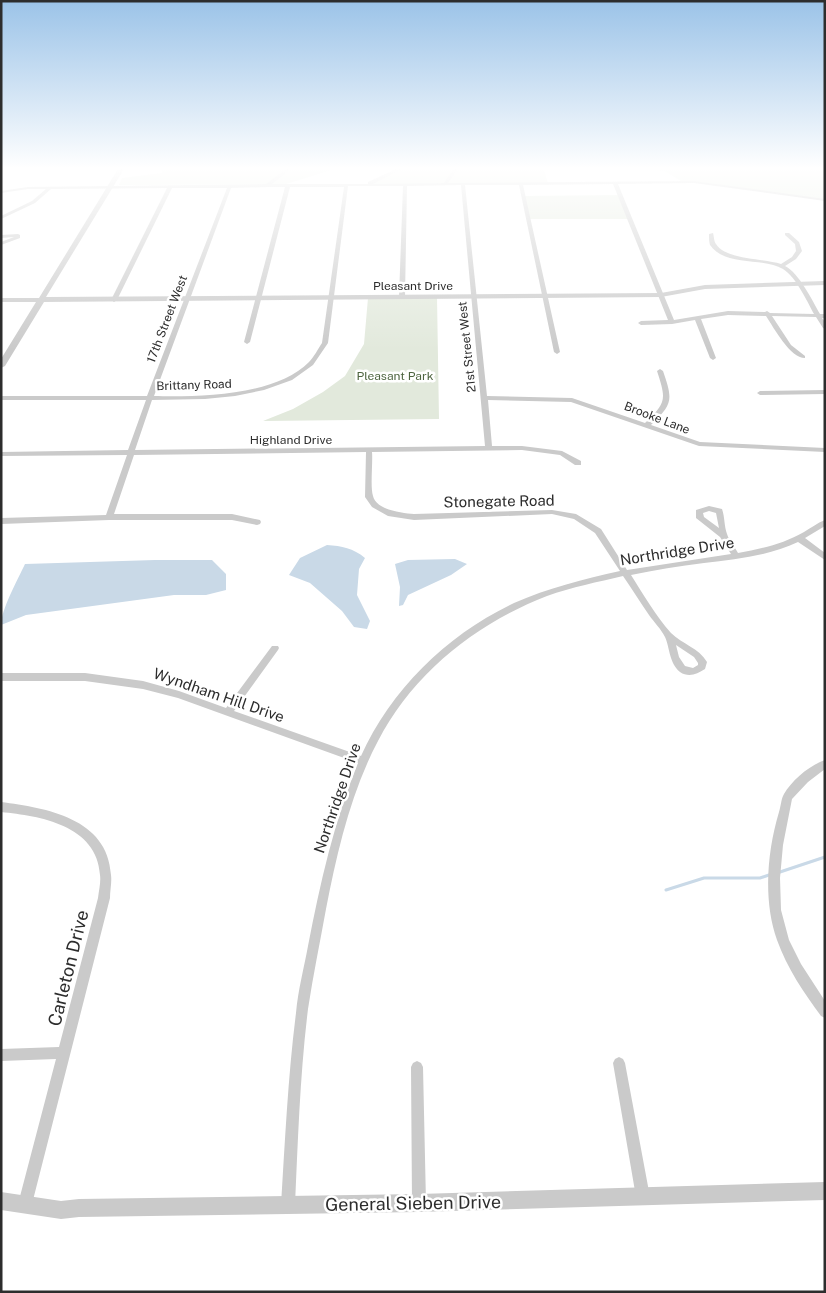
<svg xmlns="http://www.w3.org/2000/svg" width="826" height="1293" font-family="'Public Sans',sans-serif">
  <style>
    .green { fill: #e2e9dc }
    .water { fill: #c9d9e7 }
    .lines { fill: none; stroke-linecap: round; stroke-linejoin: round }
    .stream { stroke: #c9d9e7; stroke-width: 3 }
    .minor { fill: #cacaca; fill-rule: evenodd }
    .tertiary { fill: #cacaca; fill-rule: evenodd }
    .labels { text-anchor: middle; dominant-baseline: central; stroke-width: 5; stroke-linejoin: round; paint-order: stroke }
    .far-street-label { font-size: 12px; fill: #2d2d2d; stroke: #fff }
    .far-park-label { font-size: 12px; fill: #4d643f; stroke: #fff }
    .street-label { font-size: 15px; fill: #2d2d2d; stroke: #fff }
    .near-street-label { font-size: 18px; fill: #2d2d2d; stroke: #fff }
  </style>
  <rect width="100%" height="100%" fill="#fff"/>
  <path class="green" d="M162 169H335L286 184 119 185 122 178 162 173Z
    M400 169H544L548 184 365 185Z
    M653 169H825V200L707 183 683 182 666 172Z
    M620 195 630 219H529L523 196Z
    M437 297 439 419 263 421 293 409 323 392 345 376 364 344 368 298Z"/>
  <path class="water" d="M327 545C342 546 353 548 365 558L359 569 357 595 370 621 367 629 354 627 342 611 310 583 289 575 300 558Z
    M455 559 467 564 451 575 408 595 403 605 399 606 400 587 395 564 408 560Z
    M155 560H212L226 574V590L206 595H174L26 615 1 625C1 610 18 579 25 564Z"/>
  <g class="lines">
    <path class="stream" d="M780 872 825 857
      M666 890 704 878H760L769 875"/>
    <path class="minor" d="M286 169H291L272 184H368V182L396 169H402L373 184 444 183 453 169H458L448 183 694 181 825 199V201L694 183 618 184 674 320 728 311 765 312 767 311 770 313 814 314C807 301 796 277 783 269 763 257 725 267 710 245 709 242 709 238 709 234L713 233C714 236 714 242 716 244 726 260 763 258 781 264L792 257 796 251 795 244 785 235V233H789L799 242 802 251 796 259 785 266C799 273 812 300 820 314H825V318H822L825 322V329L823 328 816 317 772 316 791 345 805 356V358C790 358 774 328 766 316L728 315 701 319 716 358 713 360 710 358 695 320 672 324 641 325 638 323 641 321 668 320 613 184 523 185 560 352 557 354 554 352 519 185H465L487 396 572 398 645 423C667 402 666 399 657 371L660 369 663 371C673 400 673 404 651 425L700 442 825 448V452L699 446 571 402 488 400 492 446H522L562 451 581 461V465H575L560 455 522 450 372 452C373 462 370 487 373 496 376 510 402 513 414 514L552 510 576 514 601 529 627 570 731 554 720 537 696 518V510L709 506 722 509C725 518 724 526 727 534 729 541 735 547 738 553 761 549 783 544 804 532 811 528 817 523 825 520V526L805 538 825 553V560L798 542C769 556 736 559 704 563 679 566 655 570 631 575 643 594 656 616 671 633 682 644 699 648 707 662L705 669C697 674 689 678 680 672 669 663 670 648 665 637 661 629 654 622 649 615 640 602 632 589 623 576 598 582 572 587 547 596 477 623 413 673 378 741 351 792 337 852 326 909 320 942 313 976 308 1009 300 1074 298 1140 295 1205L293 1210 288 1212 283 1210 281 1205C285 1141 288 1076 296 1013 298 990 304 968 308 946 320 883 334 822 358 763L178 698 143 689 85 681H1V673H85L143 681 179 691 226 708 272 646H278L279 648 278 650 234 711 361 756C391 689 448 634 514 603 548 588 584 579 620 571L595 533 574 519 552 514 414 520 388 516 372 507 365 497 366 452 134 455 114 514H232L260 520 261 522 260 524 257 525 232 520H109L1 524V518L106 515 127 455 1 456V452L128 450 146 400H1V396H147L227 188H172L117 300 114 302 111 300 167 188 51 189 35 203 1 219V216L32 201 46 189H28L1 193V191L28 187 266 184ZM461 185 485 446 135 450 152 400 205 399 235 396 264 390 292 380 313 365 328 343 348 186H403L399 297 402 299 405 297 407 186ZM268 187H285L244 342 247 344 250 342 290 187H344L322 343C318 349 314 357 309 362 276 396 198 397 154 396L231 188ZM709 511 716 513 719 528 704 517 703 513ZM676 645 694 657 698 663V665L693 668 685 666 679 657Z
      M18 234 20 235V238L1 245V242L14 237 1 238V235Z
      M825 390V394L760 395 757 393 760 391Z
      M825 760V769L808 782 792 799 783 845 780 878 781 910 789 940 801 964 825 1001V1018L821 1016C804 993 787 968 777 940 763 901 767 852 779 812 781 806 781 799 784 794 792 780 810 765 825 760Z
      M1 802C46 808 108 818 111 875 112 882 110 890 110 898L32 1204 30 1209 25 1211 20 1209 18 1204 56 1059 1 1061V1049L59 1047 98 898C99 890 101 882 100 875 97 825 40 816 1 812Z
      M619 1057 623 1059 625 1063 650 1197 648 1202 643 1204 638 1202 636 1197 613 1063 615 1059Z
      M417 1061 421 1063 423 1067 426 1203 424 1208 419 1210 414 1208 412 1203 411 1067 413 1063Z"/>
    <path class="tertiary" d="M118 169H124L46 297 661 293 705 285 825 281V285L705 289 661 297 44 302 5 366 1 368V359L36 302H1V298H39Z
      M825 1182V1200L419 1212 79 1217 61 1219 1 1210V1192L61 1201 79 1199 419 1194Z"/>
  </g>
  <linearGradient id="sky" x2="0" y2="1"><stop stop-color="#9bc3e8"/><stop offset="0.48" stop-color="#fff"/><stop offset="1" stop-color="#fff" stop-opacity="0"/></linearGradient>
  <rect width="826" height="350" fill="url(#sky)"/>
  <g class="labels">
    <g class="far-street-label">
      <text x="413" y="286">Pleasant Drive</text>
      <text transform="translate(167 319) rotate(-69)">17th Street West</text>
      <text transform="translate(467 347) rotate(-96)">21st Street West</text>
      <text transform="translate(194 385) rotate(-2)">Brittany Road</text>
      <text transform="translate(657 418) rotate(21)">Brooke Lane</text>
      <text x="291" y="440">Highland Drive</text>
    </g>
    <g class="far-park-label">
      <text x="395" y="376">Pleasant Park</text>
    </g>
    <g class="street-label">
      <text transform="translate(499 501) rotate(-1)">Stonegate Road</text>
      <text transform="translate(677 551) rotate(-9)">Northridge Drive</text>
      <text transform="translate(219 695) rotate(19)">Wyndham Hill Drive</text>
      <text transform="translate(337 798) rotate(-71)">Northridge Drive</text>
    </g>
    <g class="near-street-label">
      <text transform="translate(68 968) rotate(-76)">Carleton Drive</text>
      <text transform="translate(413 1203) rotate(-1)">General Sieben Drive</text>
    </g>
  </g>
  <rect width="826" height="1293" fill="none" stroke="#2d2d2d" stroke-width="5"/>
</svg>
